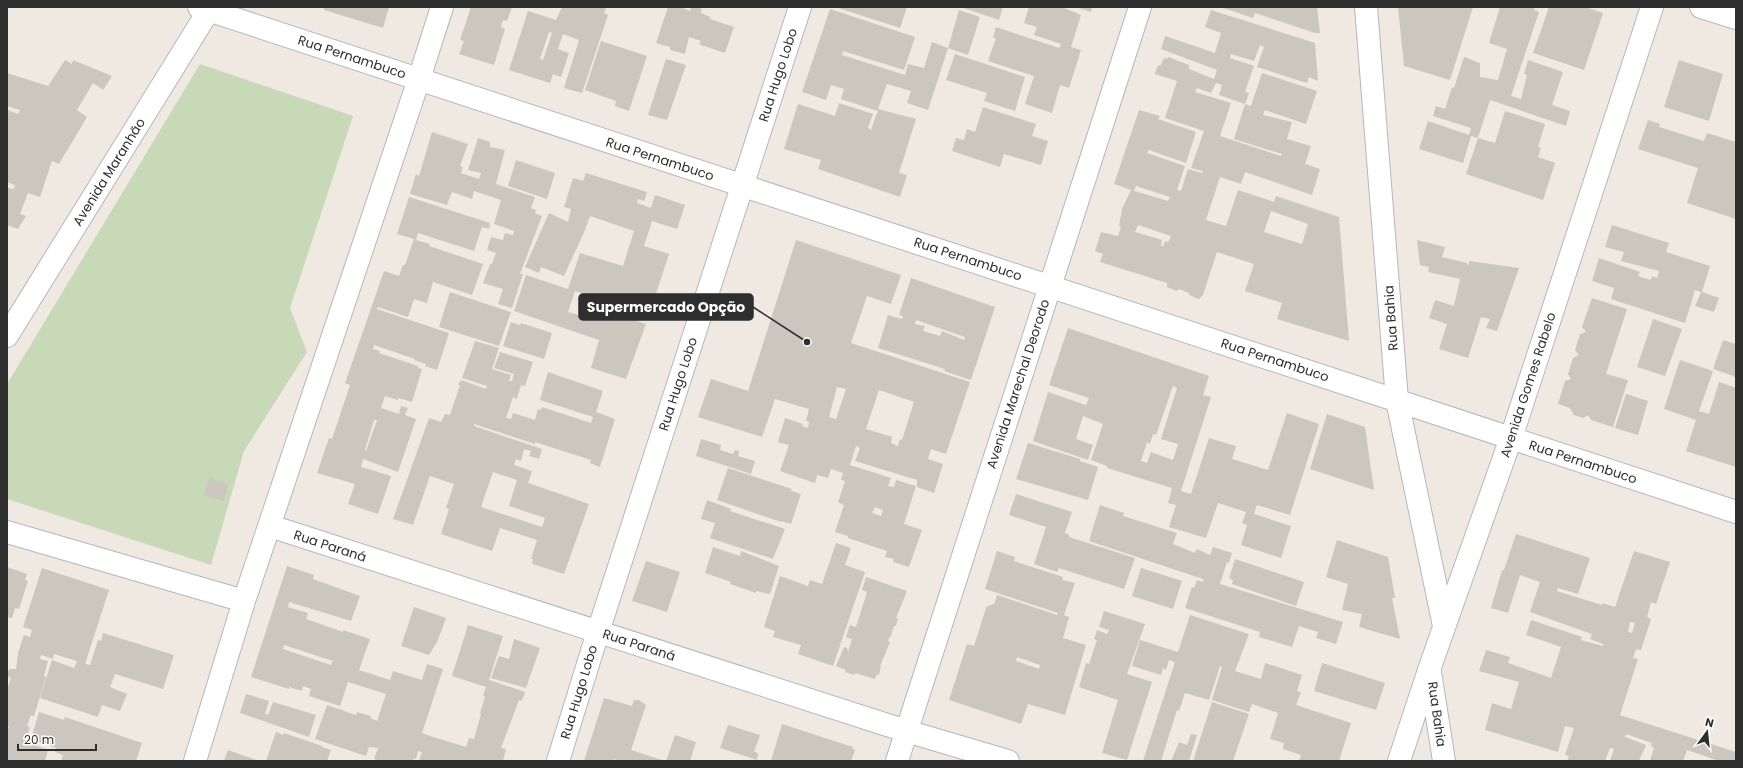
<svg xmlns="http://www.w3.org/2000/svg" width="1743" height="768" font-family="Poppins,sans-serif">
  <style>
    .cemetery { fill: #c8d9b8 }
    .building { fill: #cbc7bf; fill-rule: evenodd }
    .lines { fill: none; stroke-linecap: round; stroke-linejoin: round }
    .minor-casing { stroke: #b4b7c1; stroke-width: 24 }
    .minor { stroke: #fff; stroke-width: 22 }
    .labels { text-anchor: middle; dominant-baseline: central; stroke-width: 4; stroke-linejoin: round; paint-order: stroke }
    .street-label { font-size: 13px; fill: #2e2e2e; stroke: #fff }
    .leader { fill: none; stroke: #2e2e2e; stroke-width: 1.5 }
    .callout-dot { fill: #2e2e2e; stroke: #fff; stroke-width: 1.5 }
    .callout { fill: #2e2e2e; stroke: #2e2e2e; stroke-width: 1.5 }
    .callout-label { font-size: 14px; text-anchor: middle; font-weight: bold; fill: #fff }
  </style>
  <rect width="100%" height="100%" fill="#efe9e1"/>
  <path class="cemetery" d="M200 64 353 116 290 308 307 352 244 451 211 565 7 499V384Z"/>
  <path class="building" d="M324 7H389L383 28 324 10Z
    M471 7H512L507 21 503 20 501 27 505 29 494 65 459 54 464 41 460 40Z
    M562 7H606L604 13 608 15 582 93 564 88 579 40 563 34 558 49 569 53 561 77 553 74 550 83 509 70 528 11 556 20ZM549 32 552 33 543 60 540 59Z
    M668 7H680L690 11 691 7H696L702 9 701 13 710 17V19L734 27 725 53 704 46H701L702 45 699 44 701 41 689 37 685 54 670 50V47L656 43Z
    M835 7H907L900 28Z
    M961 7H1003L999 20Z
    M1029 7H1062L1081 15 1071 47 1081 50 1069 88 1060 85 1052 113 1025 104 1034 76 988 61 996 38H993L996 27 1059 48 1061 44 1034 35 1037 27 1024 23Z
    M1076 7H1092L1091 12Z
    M1220 7H1317L1320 33H1315L1255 13 1253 18Z
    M1398 7H1473L1450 80 1404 66Z
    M1500 7H1535L1534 10 1539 12 1511 96 1521 99 1527 75 1524 74 1528 60 1563 72 1552 105 1570 111 1566 126 1490 100 1478 138 1471 136 1463 163 1419 149 1428 121 1469 135 1471 128 1433 116 1436 106 1445 109 1452 87 1454 88 1464 57 1480 63V77L1498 80 1507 49 1489 43Z
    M1549 7H1585L1603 13 1584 70 1533 53Z
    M830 9 915 37 904 70 843 51 842 55 905 75 908 64 924 68 932 42 948 48 928 110 907 103 911 91 887 84 878 109 916 119 899 173 907 175 900 197 818 169 821 160 784 149 798 104 835 116 839 103 873 114 868 128 871 130 875 118 878 111 841 99 844 89 831 85 826 100 802 92Z
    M959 10 980 17 968 55 948 48Z
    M1211 10 1315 43 1318 81 1309 77 1307 83 1257 67 1264 47 1260 45 1254 61 1231 54 1230 58 1254 66 1245 92 1249 93 1245 104 1219 95 1222 85 1216 83 1211 93 1197 88 1195 92 1231 103 1220 136 1281 156 1282 154 1234 139 1245 104 1251 106 1262 73 1317 91 1306 124 1265 110 1263 115 1292 122 1287 139 1311 146 1305 164 1320 169 1312 195 1245 172 1241 184 1220 177 1206 220 1226 226 1238 190 1274 202 1276 196 1339 217 1349 341 1277 319 1282 303 1245 291 1254 264 1217 252 1203 295 1199 299 1189 295V293L1179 289 1177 291 1167 287V283L1100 262 1103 254 1095 251 1101 232 1118 236 1121 227 1119 226 1122 209 1131 190 1114 184 1139 110 1160 116 1158 119 1196 132 1186 163 1149 150 1147 153 1185 166 1177 190 1181 191 1188 169 1202 173 1203 171 1191 168 1204 131 1165 118 1177 81 1155 74 1158 65 1160 66 1164 58 1167 59 1168 57 1189 65V69L1214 79 1217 70 1161 49 1165 36 1215 53 1221 33 1205 27ZM1136 186 1170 197 1168 201 1145 194 1134 191ZM1271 211 1308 224 1302 244 1264 232ZM1138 225 1171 236 1168 242 1165 241 1163 246H1161L1162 240 1135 232Z
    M601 41 647 56 629 111 615 106 616 101 585 90Z
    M955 54 1025 77 1015 111 984 101 987 93 946 80Z
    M666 59 686 65 667 120 648 115Z
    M65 60 72 64 73 60 112 76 103 90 93 83 77 110 87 117 59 164 52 161 40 197 28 193 20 214 26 216 18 229 7 225V188L14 189 15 185 7 182V110L18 114 20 110 7 106V73L48 86Z
    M1679 60 1723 74 1709 121 1664 107Z
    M983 107 1036 124 1032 136 1048 141 1041 165 1004 154 1000 167 952 151 956 138 964 140 967 129 975 132Z
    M1505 111 1545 124 1538 147 1541 148 1538 157 1555 163 1543 200 1466 174 1478 138 1495 143Z
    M1648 120 1660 124 1659 127 1704 141 1707 133 1736 142V219L1687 203 1698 168 1638 149Z
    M432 132 468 144 460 166 463 167 461 173 479 179 481 173 468 170 478 138 490 142V147L505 150 496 184 535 197 531 208 536 210 535 213 542 216 520 274H523L512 308 498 304 503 289 483 283 490 264H492L496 253 487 250 491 237 503 240 505 233 513 235 514 231 494 224 501 200 474 191 472 199 452 192 447 205 410 194 416 174 419 176Z
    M516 160 555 173 547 199 508 186Z
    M586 173 647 192 644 201 638 199 637 203 651 208 655 195 685 205 677 229 652 221 644 246 669 254 649 315 575 291 568 312 579 315 583 304 646 324 626 379 591 368 599 340 514 311 526 275 568 289 580 253 623 266 634 231 590 216 585 230 564 276 541 267 539 273 525 267 549 213 568 222 571 209 564 207 573 178 583 181Z
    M409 197 490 223 489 229 482 227 474 251 418 233 416 240 430 244 429 246 483 264 472 295 433 282 427 303 414 299 408 317 378 307 377 309 449 333 437 370 425 366 426 364 414 360 415 359 374 345 373 349 380 351 379 353 418 366V368L422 369 412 402 398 398V400L385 396 381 408 399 414 401 406 408 408 405 415 416 419 398 472 363 459 361 467 391 476 378 514 348 504 355 484 317 473 329 438 332 439 350 385 345 383 384 271 399 276 403 265H405L414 239 397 234ZM374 420H377L366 451 365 450Z
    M1612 225 1669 243 1666 252 1710 266 1702 292 1719 298 1714 312 1695 306 1701 292 1695 290 1685 323 1611 299 1614 288 1592 281 1599 258 1640 272 1638 276 1651 280 1652 276 1657 278 1659 271 1621 261 1624 252 1605 247Z
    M796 240 901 275 891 304 867 296 851 343 970 382 946 454 931 449 928 459 943 464 934 493 917 487V480L855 461 860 448 856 446 850 465 891 478 888 486 894 487 896 480 916 486 904 524 922 530 909 567 893 562 894 559 885 557 887 551 848 538V536L835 532 844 505 838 502 845 481 841 480 843 473 831 469 828 478 817 475 815 483 780 471 789 445 778 442 785 418 803 424 802 426 808 428 809 422 806 421 809 409 775 399 762 437 698 417 711 379 748 391ZM837 387 846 389 836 419 829 417ZM879 390 914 402 902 440 900 439 898 446 891 443 892 437 866 429ZM875 507 883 510 881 516 872 513Z
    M1417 240 1445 247 1442 257 1467 263V264L1469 265V261L1519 268 1497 331 1486 328 1490 319 1481 317 1468 358 1439 349 1447 324 1429 318 1435 300 1454 306 1460 279 1428 272 1429 267 1420 265Z
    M911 278 995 307 971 380 944 371 945 369 878 348 888 315 902 319 903 316 899 315ZM916 320 965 337 964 340 942 331 940 336 923 331 925 326 915 324Z
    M450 292 511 312 499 346 439 327Z
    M1592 298 1627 309 1606 374 1628 380 1613 427 1591 420 1588 415 1583 418 1574 415 1570 408 1558 404 1565 381 1571 379 1568 374 1573 358 1579 355 1575 350 1580 334 1586 332 1582 327Z
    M1653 319 1682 329 1665 376 1637 367Z
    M511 322 520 325 521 323 552 333 544 359 503 346Z
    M1068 328 1209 376 1203 395 1211 397 1181 491 1191 494 1209 438 1236 446 1232 459 1268 470 1287 413 1319 424 1290 515 1257 505 1254 514 1291 526 1281 558 1241 545 1247 525 1242 523 1246 512 1218 503 1206 538 1169 527 1176 505 1168 503 1172 488 1107 468V466L1091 460 1103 424 1083 416 1076 439 1093 445 1088 460 1033 441 1048 392 1086 405 1089 398 1049 385ZM1173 386 1177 388 1161 439 1178 444 1173 460 1151 452 1147 463 1141 461 1147 442 1150 444 1153 434 1156 435Z
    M1723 340 1736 344V377L1713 369Z
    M475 341 499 348 492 369 511 375 509 381H512L514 374 494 368 500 352 533 362 525 386 521 385 517 399 513 397 506 418 511 419 513 413 535 420 538 409 541 410 542 407 591 423 593 417 540 400 548 372 603 391 596 412 615 419 600 467 590 463 591 460 535 442V444L474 424V426L542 449 539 459 529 456 531 451 524 449 521 461 516 459 514 465 532 471 528 483 589 504 564 574 532 564 533 559H531L537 540 500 528 492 551 441 534 449 509 446 508 454 484 430 476 413 525 393 519 429 418 441 422 445 414 450 415 460 385H458L461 380 486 389 487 386 462 378ZM493 472 517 480 509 506 545 518 542 527 481 507Z
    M1680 360 1713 371 1699 411 1709 414 1719 382 1736 388 1735 422 1736 423V467L1686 451 1696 420 1664 409Z
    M1626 394 1648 401 1638 435 1615 428Z
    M1327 414 1365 427 1374 490 1310 469Z
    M701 439 721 445 720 450 733 454 735 450 739 451 738 456 755 461 751 474 696 456Z
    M1028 443 1080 459V461L1098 467 1088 500 1016 479Z
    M728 468 792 489 791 491 801 494 791 524 781 521V522L717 500Z
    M209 478 229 484 224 501 204 495Z
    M1016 494 1072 512 1065 533 1069 535V537L1135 558 1124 589 1059 568 1057 572 1034 564 1046 527 1009 515Z
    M707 500 731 509 730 511 785 529 773 559 710 538 715 523 701 519Z
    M1100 505 1124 513 1123 516 1177 533 1173 544 1195 553 1197 549 1210 555 1213 547 1232 553 1229 563 1227 562 1220 584 1343 622 1336 644 1316 638 1318 632 1299 626 1292 647 1259 637 1260 632 1185 608 1192 587 1194 588 1197 580 1203 582V579L1089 541Z
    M1516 534 1590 558 1578 594 1558 588 1557 591 1602 605V603L1615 607 1634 551 1670 562 1656 604 1651 602 1647 617 1651 619 1641 650 1636 649 1633 658 1638 659 1620 715 1736 752V761H1719L1687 750 1683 761H1650L1654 748 1651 746 1652 743 1626 734 1625 737 1646 745 1639 761H1610L1614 749 1610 748 1605 761H1567L1569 756 1565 755 1574 728 1565 726 1558 752 1485 730 1492 703 1511 709 1519 682 1479 671 1486 650 1510 657 1508 663 1551 678 1561 647 1526 635 1531 620 1582 637 1581 640 1603 646V644L1590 639 1592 634 1530 612 1540 582 1520 575 1508 613 1491 608 1502 570H1504ZM1630 622 1635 623 1632 633 1628 632Z
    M1337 540 1388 557 1395 598H1392L1400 639 1359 627 1362 614 1342 610 1348 584 1326 577Z
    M836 543 851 548 845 565 865 572 833 666 798 654 801 645 773 637 775 631 764 627 780 576 808 586 810 580 822 584Z
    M713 547 740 556 741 551 779 566 770 594 756 591V593L730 584 731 582 705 573Z
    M997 551 1015 557 1014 561 1063 577 1062 580 1075 583 1064 615 1069 617 1063 638 1086 645 1065 715 1028 704 1021 724 949 700 967 644 974 646 986 608 988 606 994 604 997 595 1057 615 1058 613 985 589ZM1017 657 1040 665 1039 669 1016 661Z
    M1235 559 1304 582 1296 606 1232 584 1233 580 1229 578Z
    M646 561 680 572 667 612 632 601Z
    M287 566 314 575 313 579 360 596 351 621 289 602 288 607 308 613 306 619 343 632V630L370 639 359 670 390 680 393 671 422 680 427 664 443 669 422 733 433 737 466 747 469 738 474 739 481 714 480 713 485 697 483 696 486 687 452 676 468 625 503 636 489 680 525 692 522 701 519 700 501 748 506 749 503 761H419L422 752 418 751 416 759 414 758 413 761H381L374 759 378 748 369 747 366 756 315 739 327 705 356 715 357 712 371 716 370 718 377 721 386 694 348 682 340 706 309 696 311 689 303 686 302 691 289 687V689L251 677ZM284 645 333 661 332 662 331 665 283 649Z
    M7 567 27 574 25 580 28 581 19 609 15 608 12 618 7 617Z
    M42 568 109 590 85 664 90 665 98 640 101 641 103 633 174 655 163 689 115 674 110 687 127 694 120 711 102 705 98 717 40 698 52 660 74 668 77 661 54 654 53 659 41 655 40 659 48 661 44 676 46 677 34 716 31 715 27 726 30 727 26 742 48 750 45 761H7V731L9 727 7 726V690L11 678 7 676V675L9 669H16L18 653 24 635 30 637 32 630 23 627Z
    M1141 568 1182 581 1173 609 1132 596Z
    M866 577 907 591 896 618 898 619 896 626H894L890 638 889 637 888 641 890 642 880 666H881L879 675 877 674 875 679 855 673 854 675 845 672 846 670 836 666 844 647 847 648 848 652 852 639 846 637 850 625 856 627 867 592 862 590Z
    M414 607 446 618 438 640 429 655 401 646Z
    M1104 611 1145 624 1127 674 1152 682 1127 760 1102 753 1118 700 1079 687 1086 663 1089 664 1097 640 1094 639 1097 630 1107 634 1109 630 1099 627Z
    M1190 615 1249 634 1235 671 1261 679 1265 663 1302 675 1297 691 1301 692 1296 705 1351 723 1339 761H1299L1301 755 1283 749 1284 743 1270 739 1278 713 1252 704 1249 712 1212 700 1222 667 1220 666 1209 700 1185 693 1179 711 1177 710 1161 761H1143L1175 662 1169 660 1166 670 1163 668 1161 675 1132 666 1140 640 1178 652Z
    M514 639 540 648 526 688 491 678 499 656 509 659Z
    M1322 663 1385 683 1376 710 1314 691Z
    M246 694 269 701 265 714 268 715 273 702 316 715 309 737 240 713Z
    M604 698 632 706 634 700H639L646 705 631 750 665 761H620L614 759V761H584Z
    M1212 702 1249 714 1233 761H1193Z
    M39 712 64 720 65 717 142 743 136 761H61L63 755 55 752 56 748 31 739Z
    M782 724 853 747 852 749 855 750 851 761H771Z
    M728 725 760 735 754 752 758 753 757 760 720 748Z
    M276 732 283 735 284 733 322 746V747L331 750 327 761H266Z
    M1191 734 1197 735 1189 761H1171L1179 742 1187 745Z
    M675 735 696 742 690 761H666Z
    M228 750 259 761H224Z"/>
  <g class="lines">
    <g class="minor-casing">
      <path id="minor" d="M199 7 1736 512
        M1366 7 1397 400 1444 626
        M1701 7 1736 18
        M7 336 209 10V7
        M270 526 906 731 1008 761
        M7 532 244 601
        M1430 672 1444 761
        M195 761 244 601 419 79 442 7
        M558 761 598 632 800 7
        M897 761 1140 7
        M1399 761 1430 667 1511 438 1652 7"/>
    </g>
    <use href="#minor" class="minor"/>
  </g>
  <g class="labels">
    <g class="street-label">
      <text transform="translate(352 57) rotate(18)">Rua Pernambuco</text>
      <text transform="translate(778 75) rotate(-72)">Rua Hugo Lobo</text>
      <text transform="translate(660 159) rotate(18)">Rua Pernambuco</text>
      <text transform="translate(109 172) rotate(-58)">Avenida Maranhão</text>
      <text transform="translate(968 259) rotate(18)">Rua Pernambuco</text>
      <text transform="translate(1391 318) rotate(-94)">Rua Bahia</text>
      <text transform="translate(1275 360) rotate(18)">Rua Pernambuco</text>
      <text transform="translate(678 384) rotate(-72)">Rua Hugo Lobo</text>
      <text transform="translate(1018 384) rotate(-72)">Avenida Marechal Deorodo</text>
      <text transform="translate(1528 385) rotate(-72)">Avenida Gomes Rabelo</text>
      <text transform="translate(1583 462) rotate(18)">Rua Pernambuco</text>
      <text transform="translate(330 546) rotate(18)">Rua Paraná</text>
      <text transform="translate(639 645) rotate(18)">Rua Paraná</text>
      <text transform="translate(579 692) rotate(-73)">Rua Hugo Lobo</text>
      <text transform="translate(1437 714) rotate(82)">Rua Bahia</text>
    </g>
  </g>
  <path class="leader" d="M807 342L753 307"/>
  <circle class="callout-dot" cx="807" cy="342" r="4"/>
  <rect class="callout" x="579" y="294" width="174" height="26" rx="4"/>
  <g class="callout-label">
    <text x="666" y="312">Supermercado Opção</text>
  </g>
  <rect width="1743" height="768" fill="none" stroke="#2e2e2e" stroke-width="16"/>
  <g transform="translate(1707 732) rotate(15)" stroke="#ffffff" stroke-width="3" paint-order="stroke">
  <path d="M0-3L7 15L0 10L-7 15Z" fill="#2e2e2e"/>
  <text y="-6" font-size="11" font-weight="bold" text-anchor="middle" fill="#2e2e2e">N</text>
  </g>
  <path d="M18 744v6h78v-6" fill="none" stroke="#2e2e2e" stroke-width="2"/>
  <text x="24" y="744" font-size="12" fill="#2e2e2e" stroke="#ffffff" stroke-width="3" paint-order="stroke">20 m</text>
</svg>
